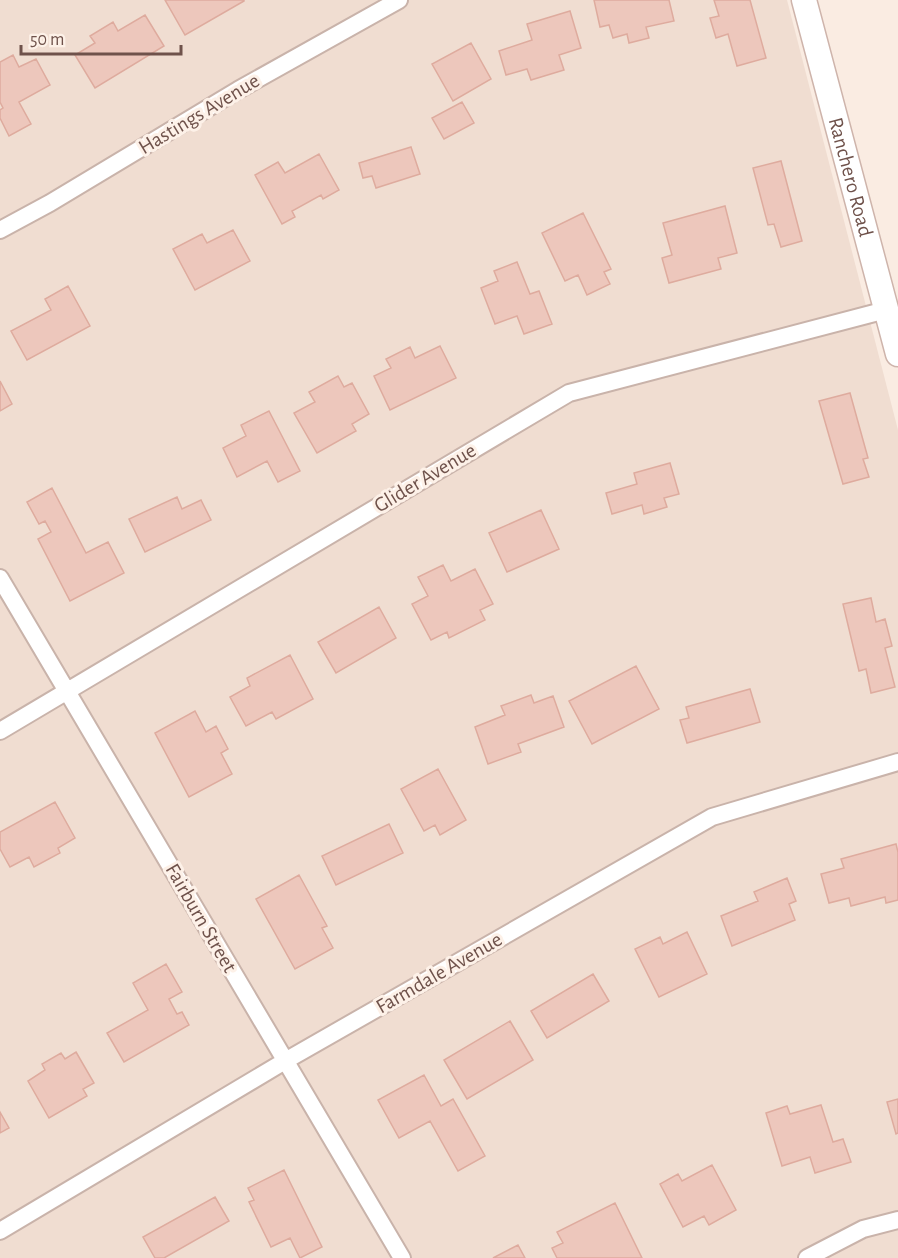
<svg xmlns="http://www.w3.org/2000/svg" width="898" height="1258" font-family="'Alegreya Sans',sans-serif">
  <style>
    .residential { fill: #f0ddd1 }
    .building { fill: #edc7bc; stroke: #deab9e; stroke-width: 1.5 }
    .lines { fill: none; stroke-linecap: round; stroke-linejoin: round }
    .minor-casing { stroke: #c9b3aa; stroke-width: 20 }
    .secondary-casing { stroke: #ceb4ab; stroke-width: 27 }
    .minor { stroke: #fff; stroke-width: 16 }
    .secondary { stroke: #fff; stroke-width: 24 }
    .labels { text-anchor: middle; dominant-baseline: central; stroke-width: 6; stroke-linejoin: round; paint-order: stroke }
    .street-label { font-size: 21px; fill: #6f524b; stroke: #fdf1e8 }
  </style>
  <rect width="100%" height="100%" fill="#faece2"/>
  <path class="residential" d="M0 0H787L898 430V1258H0Z"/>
  <path class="building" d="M165 0H244V1L185 35Z
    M594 0H669L674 21 646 27 649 38 629 43 627 34 613 38 609 25 600 27Z
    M714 0H750L766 58 737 66 728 34 716 38 710 18 719 16Z
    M570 11 581 48 559 55 564 70 531 80 527 69 506 75 499 51 532 40 527 24Z
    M145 15 164 46 95 88 75 55 95 43 90 36 113 22 118 31Z
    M471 43 491 79 453 101 432 64Z
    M13 55 19 67 36 59 50 85 19 102 31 124 9 136 0 118V110L3 108 0 102V62Z
    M462 102 474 123 444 139 432 118Z
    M411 147 420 174 376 188 372 176 363 178 359 163Z
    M319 154 339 190 323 199 321 195 292 211 295 217 282 224 255 175 278 162 285 173Z
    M781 161 802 241 781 247 774 224 768 225 753 168Z
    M725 206 737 253 718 258 721 269 669 283 662 258 672 255 663 223Z
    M583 213 611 269 604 272 610 284 587 295 578 275 565 281 542 233Z
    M233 230 250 261 195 290 173 249 202 234 207 243Z
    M517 262 530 294 539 291 552 324 524 334 517 316 495 324 481 288 498 281 494 271Z
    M68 286 90 326 27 360 11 331 51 310 45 299Z
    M440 346 456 378 390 410 374 376 391 368 386 359 410 347 415 358Z
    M338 376 344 387 352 383 369 414 352 424 356 431 317 453 294 413 315 402 309 392Z
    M0 381 12 404 0 411Z
    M850 393 868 458 863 459 869 477 843 484 819 401Z
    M269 411 300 471 278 482 267 461 237 477 223 448 246 436 241 425Z
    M670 463 679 494 664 498 667 507 644 514 642 505 612 514 606 493 637 484 634 473Z
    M52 488 86 553 108 542 124 573 70 601 38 539 51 532 45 521 39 524 27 502Z
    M177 497 182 509 201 500 211 520 145 552 129 519Z
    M541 510 559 549 507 572 489 533Z
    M443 565 451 581 475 569 493 604 480 610 485 620 449 638 447 632 431 640 412 604 428 596 418 577Z
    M871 598 876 622 885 619 892 646 885 648 895 687 871 693 866 669 859 671 843 604Z
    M379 607 396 638 336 673 318 642Z
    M290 655 313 699 276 719 272 712 246 726 230 697 250 686 247 678Z
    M636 666 659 709 592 744 569 701Z
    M750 689 760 722 687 743 680 720 689 718 686 707Z
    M531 695 534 703 553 696 564 727 518 744 521 752 488 764 475 727 505 715 501 706Z
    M195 711 206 732 216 726 228 749 221 753 232 774 189 797 155 733Z
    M438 769 466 820 440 835 435 825 424 831 401 789Z
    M55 802 75 838 58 848 60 853 34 867 29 857 10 867 0 849V832Z
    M389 824 403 853 336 885 322 856Z
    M896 844 898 852V900L886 903 885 897 851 906 849 898 829 903 821 874 844 868 841 859Z
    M299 875 327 926 322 928 333 948 295 969 256 899Z
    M787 878 796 901 789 904 795 920 732 946 721 916 758 901 754 892Z
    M687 932 707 974 659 997 635 949 660 937 663 944Z
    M166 964 182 992 169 999 177 1014 182 1012 189 1025 124 1062 107 1033 148 1010 133 983Z
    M593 974 609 1001 547 1038 531 1011Z
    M510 1021 533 1060 467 1099 444 1060Z
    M76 1052 94 1083 83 1089 87 1096 49 1118 28 1081 45 1070 42 1064 61 1053 65 1059Z
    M424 1075 441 1106 453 1099 485 1156 458 1171 430 1121 399 1138 378 1100Z
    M898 1099V1133L896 1134 887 1102Z
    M821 1105 833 1142 843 1139 851 1162 815 1173 810 1157 782 1166 766 1113 787 1106 790 1114Z
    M0 1112 9 1128 0 1133Z
    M712 1165 736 1210 709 1225 704 1216 683 1227 660 1184 678 1174 682 1181Z
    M284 1170 322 1247 300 1258 290 1238 271 1247 249 1202 254 1200 248 1188Z
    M215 1197 229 1221 164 1258H155L143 1237Z
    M615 1203 642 1258H557L552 1248 563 1243 557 1232Z
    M518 1245 525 1258H493Z"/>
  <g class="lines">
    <g class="minor-casing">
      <path id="minor" d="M0 230 50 203 238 90 399 0
        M0 578 402 1258
        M0 731 569 393 886 310
        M0 1231 285 1061 712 817 898 762
        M807 1258 863 1229 898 1220"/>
    </g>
    <g class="secondary-casing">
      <g id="secondary">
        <path id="s1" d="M804 0 898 354"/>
      </g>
    </g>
    <use href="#minor" class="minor"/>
    <use href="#secondary" class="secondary"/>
  </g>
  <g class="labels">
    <g class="street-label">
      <text transform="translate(199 114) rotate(-31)">Hastings Avenue</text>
      <text stroke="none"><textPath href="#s1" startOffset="183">Ranchero Road</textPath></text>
      <text transform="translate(425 478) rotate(-31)">Glider Avenue</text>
      <text transform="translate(201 918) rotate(60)">Fairburn Street</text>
      <text transform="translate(439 973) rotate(-30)">Farmdale Avenue</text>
    </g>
  </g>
  <path d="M21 45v9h160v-9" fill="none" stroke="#6f524b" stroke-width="3"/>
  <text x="30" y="45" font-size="18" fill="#6f524b" stroke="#fdf1e8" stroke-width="4.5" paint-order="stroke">50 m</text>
</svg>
